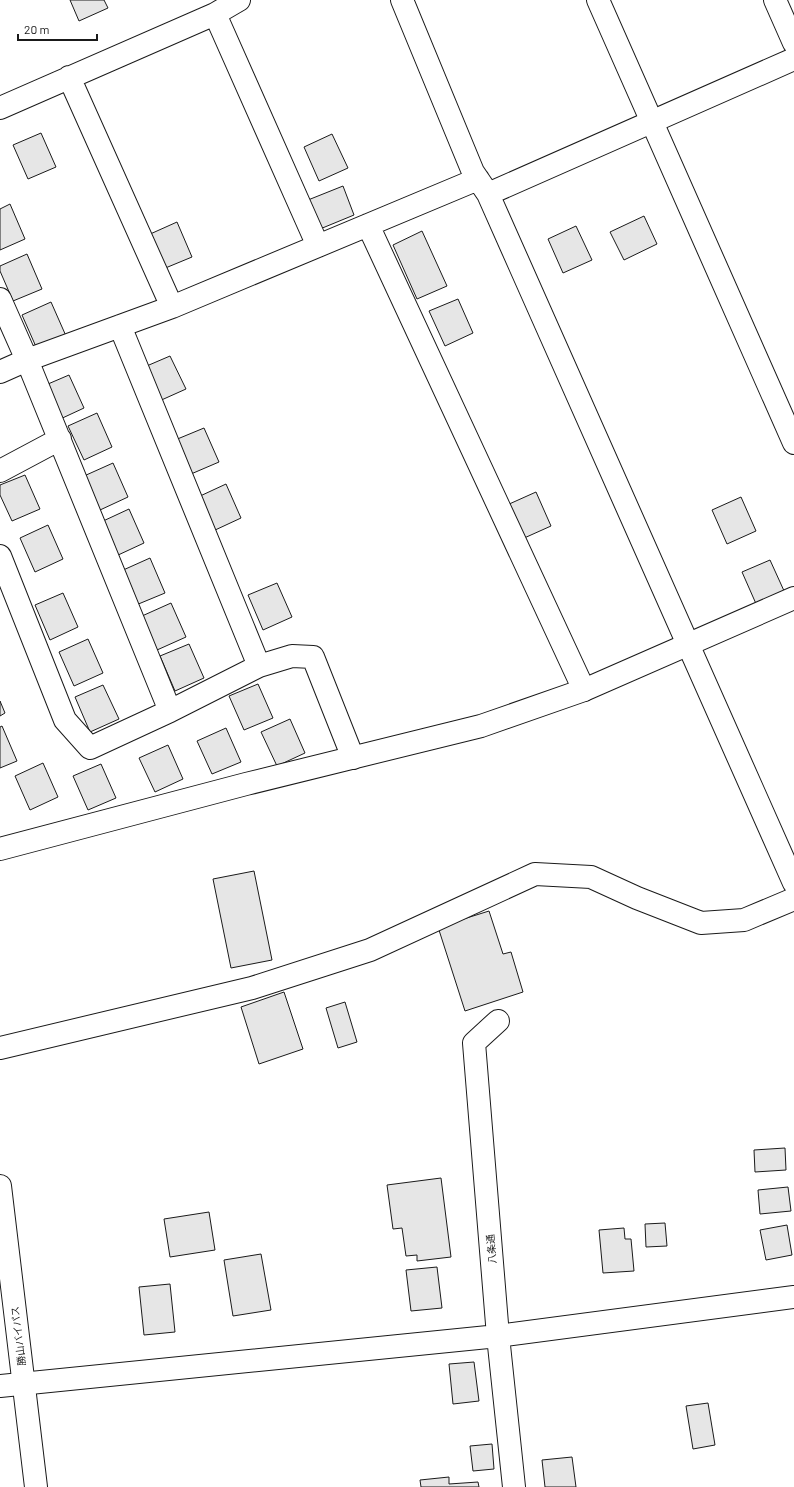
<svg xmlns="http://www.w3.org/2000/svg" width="794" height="1487" font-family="Barlow,'Noto Sans JP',sans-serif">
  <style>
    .building { fill: #e6e6e6; stroke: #1a1a1a }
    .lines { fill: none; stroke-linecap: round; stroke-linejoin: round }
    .minor-casing { stroke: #1a1a1a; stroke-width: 24 }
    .tertiary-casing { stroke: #1a1a1a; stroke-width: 24 }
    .secondary-casing { stroke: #1a1a1a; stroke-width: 24 }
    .minor { stroke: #fff; stroke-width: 22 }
    .tertiary { stroke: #fff; stroke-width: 22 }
    .secondary { stroke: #fff; stroke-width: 22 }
    .labels { text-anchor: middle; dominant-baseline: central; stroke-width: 3; stroke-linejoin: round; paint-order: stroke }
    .street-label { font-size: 10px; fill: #1a1a1a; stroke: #fff }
  </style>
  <rect width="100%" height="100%" fill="#fff"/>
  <path class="building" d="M70 0H104L108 8 79 21Z
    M41 133 56 167 28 179 13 145Z
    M332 134 348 168 319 181 304 147Z
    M343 186 354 215 320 229 308 200Z
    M10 204 25 239 0 250V209Z
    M644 216 657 244 624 260 610 232Z
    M177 222 192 257 163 269 148 235Z
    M576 226 592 260 563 273 548 239Z
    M422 231 447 286 417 299 393 245Z
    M27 254 42 289 13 301 0 271V266Z
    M458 299 473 333 445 346 429 311Z
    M51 302 66 336 37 349 22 315Z
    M170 356 186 389 157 402 142 368Z
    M69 375 84 408 56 421 41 387Z
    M97 413 112 447 84 460 68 426Z
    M204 428 219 462 191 474 175 440Z
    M113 463 128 497 100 510 84 476Z
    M25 475 40 509 12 521 0 495V485Z
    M226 484 241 518 213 531 198 497Z
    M536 492 551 526 522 539 507 505Z
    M741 497 756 531 727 544 712 510Z
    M129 509 144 543 116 556 101 522Z
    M48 525 63 559 35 572 20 538Z
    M150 558 165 593 136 605 121 571Z
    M770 560 785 593 757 606 742 572Z
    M277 583 292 617 263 630 248 595Z
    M63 593 78 627 50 640 35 605Z
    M171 603 186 637 157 650 142 616Z
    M88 639 103 673 74 686 59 652Z
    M189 644 204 678 175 691 160 656Z
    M258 684 273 718 244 730 229 696Z
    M103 685 119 719 90 732 75 697Z
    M0 701 5 713 0 716Z
    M290 719 305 753 277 766 261 732Z
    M2 726 17 761 0 768V727Z
    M226 728 241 762 212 774 197 741Z
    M168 745 183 779 155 792 139 758Z
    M43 763 58 797 30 810 15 776Z
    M101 764 116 798 88 810 73 776Z
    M254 871 272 960 231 968 213 879Z
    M489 911 503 954 511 952 523 992 465 1011 438 927Z
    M284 992 303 1049 259 1064 241 1007Z
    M345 1002 357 1042 338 1048 326 1008Z
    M785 1148 786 1170 755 1172 754 1150Z
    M441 1178 451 1257 417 1261V1255L406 1256 402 1228 393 1229 387 1185Z
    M788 1187 791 1211 760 1214 758 1190Z
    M209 1212 215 1250 170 1257 164 1219Z
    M665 1223 667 1246 646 1247 645 1224Z
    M787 1225 792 1255 766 1260 760 1230Z
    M624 1228 625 1239H631L634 1271 603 1273 599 1230Z
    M261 1254 271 1310 233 1316 224 1260Z
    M437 1267 442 1308 411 1311 406 1270Z
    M170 1284 175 1332 144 1335 139 1287Z
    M474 1362 479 1401 453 1404 449 1364Z
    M708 1403 715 1445 693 1449 686 1406Z
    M492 1444 494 1469 473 1471 470 1446Z
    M572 1457 576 1487H545L542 1460Z
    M449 1477V1484L478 1482 479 1487H421L420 1480Z"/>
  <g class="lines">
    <g class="minor-casing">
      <path id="minor" d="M402 0 473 172 488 194 794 883
        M775 0 794 43
        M215 14 318 246
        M69 77 172 307
        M0 108 215 14 239 0
        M488 194 794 59
        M368 225 584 690
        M0 299 27 360 170 711
        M120 326 259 666
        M0 372 27 360 172 307 478 179
        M0 471 60 439
        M0 556 65 720 90 748 170 711 259 666 292 656 313 657 353 758
        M498 1021 474 1043 498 1336 514 1487
        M0 1048 252 988 370 950 535 874 591 877 637 898 701 923 744 920 794 899
        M0 1386 498 1336 794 1297"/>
    </g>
    <g class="tertiary-casing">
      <path id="tertiary" d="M598 0 794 443
        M0 849 246 784 481 726 584 690 794 598"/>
    </g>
    <g class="secondary-casing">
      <path id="secondary" d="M0 1186 36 1487"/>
    </g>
    <use href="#minor" class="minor"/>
    <use href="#tertiary" class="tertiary"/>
    <use href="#secondary" class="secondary"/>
  </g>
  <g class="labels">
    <g class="street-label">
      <text transform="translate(491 1249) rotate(-95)">八条通</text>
      <text transform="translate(18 1336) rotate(-97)">勝山バイパス</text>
    </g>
  </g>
  <path d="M18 34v6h79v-6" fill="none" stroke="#1a1a1a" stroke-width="2"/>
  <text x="24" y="34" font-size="12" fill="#1a1a1a" stroke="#ffffff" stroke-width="3" paint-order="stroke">20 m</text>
</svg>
